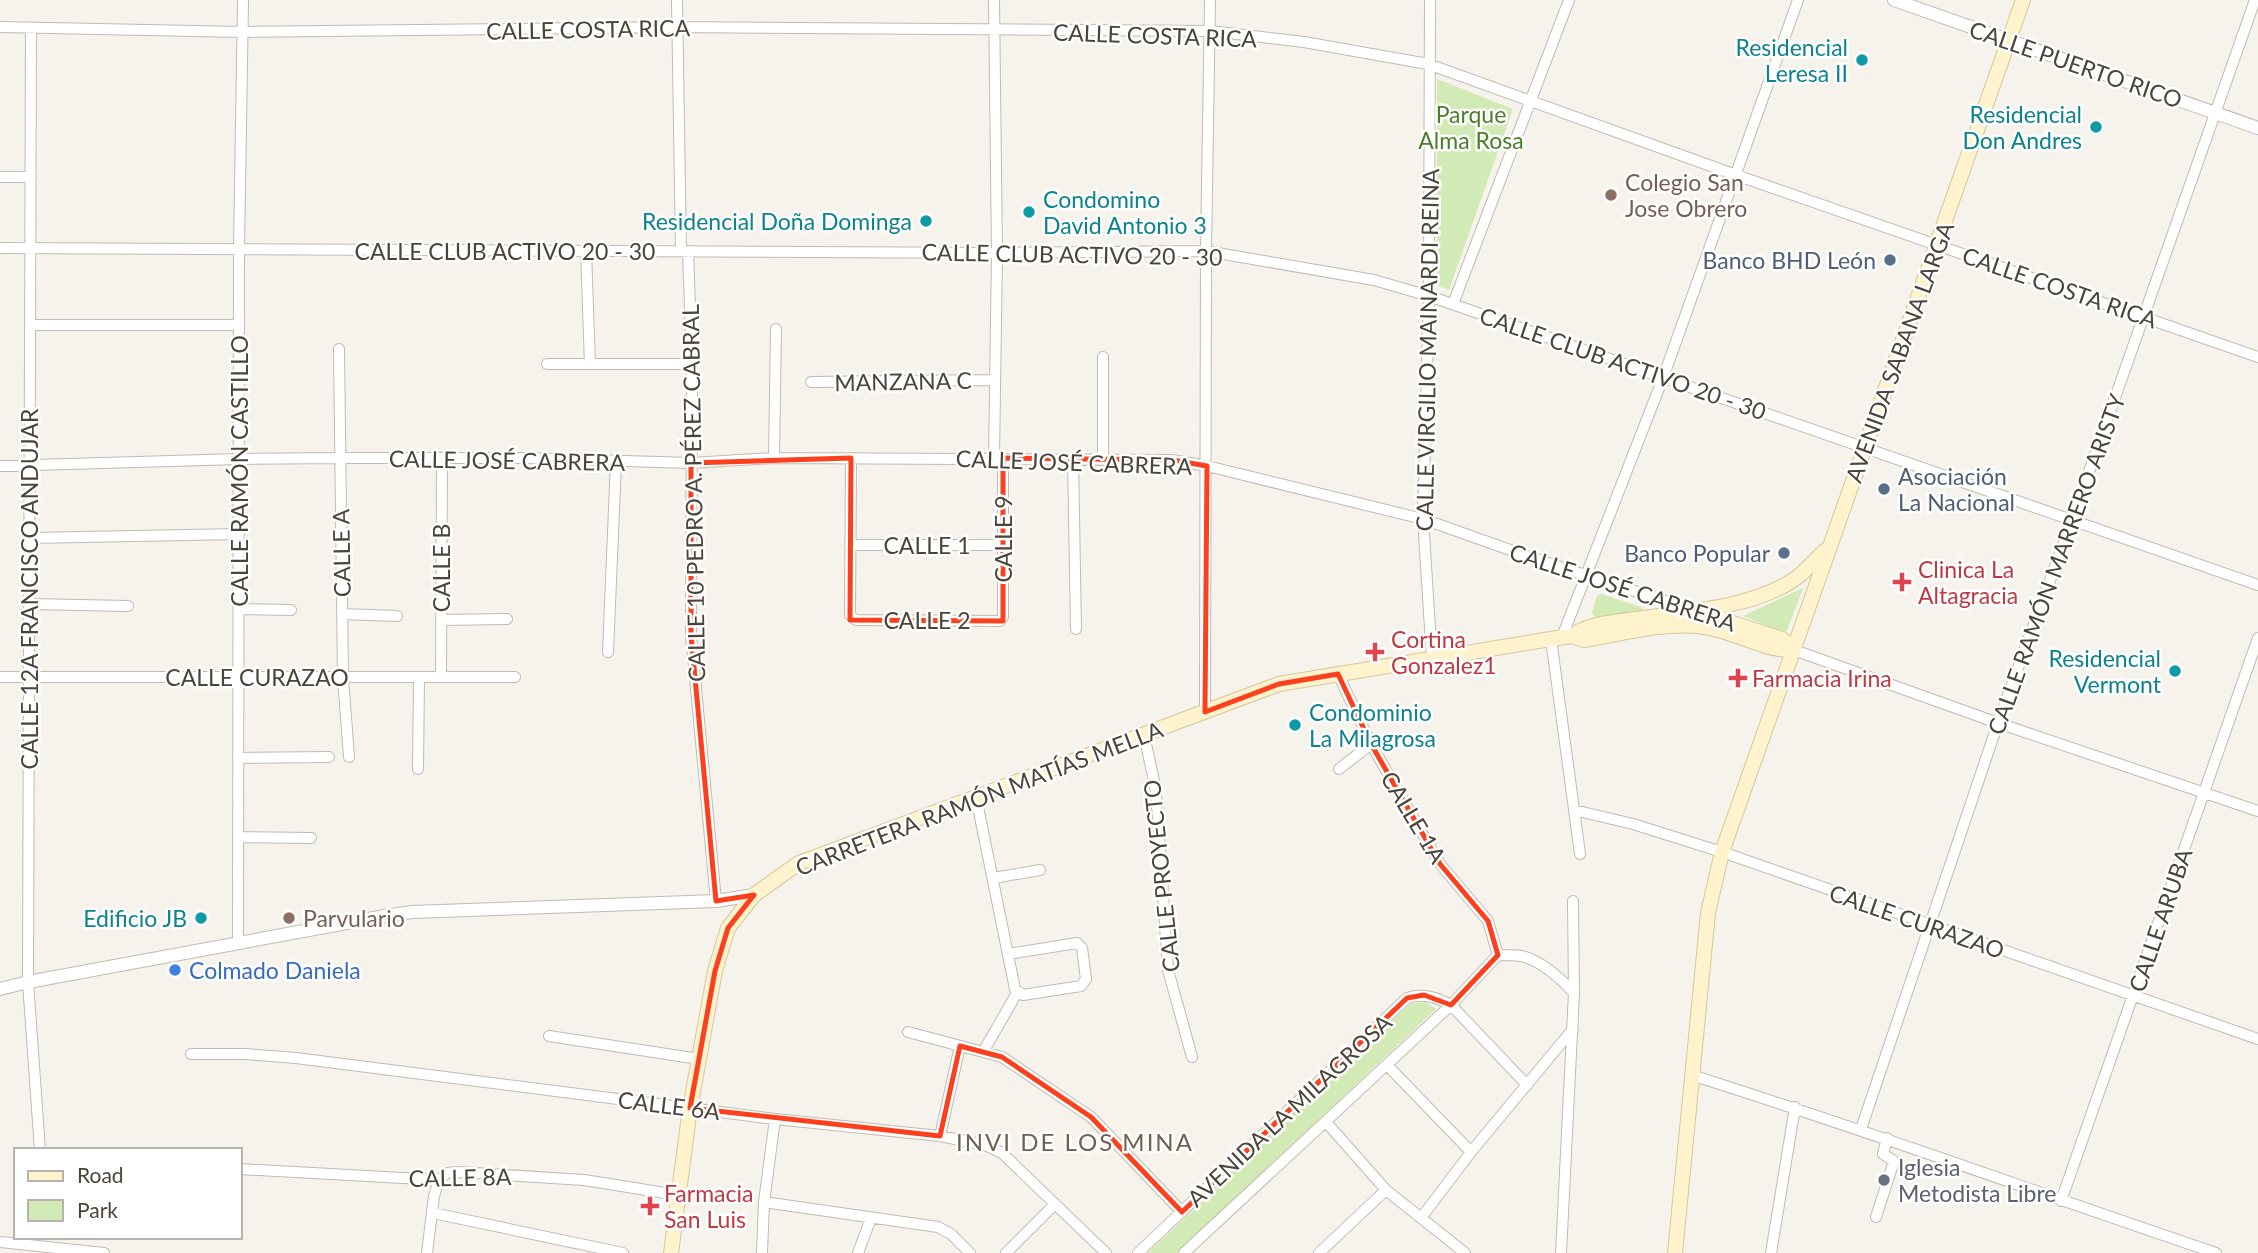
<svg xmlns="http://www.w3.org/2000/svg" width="2258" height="1253" font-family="Lato,sans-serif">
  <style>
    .green { fill: #d2eab5 }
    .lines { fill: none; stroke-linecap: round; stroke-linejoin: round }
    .minor-casing { stroke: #c2bbae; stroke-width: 12 }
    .tertiary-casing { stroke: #c2bbae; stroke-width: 14 }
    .secondary-casing { stroke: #d6c79b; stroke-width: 16 }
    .minor { stroke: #fff; stroke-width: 10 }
    .tertiary { stroke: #fff; stroke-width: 12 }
    .secondary { stroke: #fff3cd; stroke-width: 14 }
    .marked { fill: none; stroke: #fc3f1d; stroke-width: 5; stroke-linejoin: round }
    .culture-dot { fill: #0f9aa8; stroke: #fff; stroke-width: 2.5 }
    .education-dot { fill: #8d6e63; stroke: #fff; stroke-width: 2.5 }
    .service-dot { fill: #5c6f8a; stroke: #fff; stroke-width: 2.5 }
    .health-dot { fill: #e0444e; stroke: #fff; stroke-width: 2.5 }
    .shop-dot { fill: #3f7fe0; stroke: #fff; stroke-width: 2.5 }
    .worship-dot { fill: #6b7280; stroke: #fff; stroke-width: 2.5 }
    .labels { text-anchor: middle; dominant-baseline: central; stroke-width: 5; stroke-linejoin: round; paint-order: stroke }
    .street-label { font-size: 23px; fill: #4b4439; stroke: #fff }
    .culture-label { font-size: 23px; fill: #0d838f; stroke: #fff; text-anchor: end }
    .park-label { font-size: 23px; fill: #4a7f2a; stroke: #fff }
    .education-label { font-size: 23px; fill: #785e54; stroke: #fff; text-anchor: start }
    .service-label { font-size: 23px; fill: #4e5e75; stroke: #fff; text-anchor: end }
    .health-label { font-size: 23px; fill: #be3a42; stroke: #fff; text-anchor: start }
    .shop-label { font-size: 23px; fill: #366cbe; stroke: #fff; text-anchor: start }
    .worship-label { font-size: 23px; fill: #5b616d; stroke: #fff; text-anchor: start }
    .neighbourhood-label { font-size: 24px; letter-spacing: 2px; fill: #6e6250; stroke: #fff }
  </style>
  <rect width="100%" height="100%" fill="#f6f3ec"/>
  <path class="green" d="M1437 79 1513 109 1449 290 1437 285Z
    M1803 588 1786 633 1743 616Z
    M1602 594 1643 608V611L1598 619 1592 613 1597 596Z
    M1425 1002 1436 1009 1177 1253H1148L1410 1004Z"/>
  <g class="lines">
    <g class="minor-casing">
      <path id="minor" d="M677 0 681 251
        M994 0 997 253 994 458
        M1430 0 1429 296 1423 519 1432 659
        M0 27 243 32 678 27 1211 31 1304 42 1428 64 1736 175 2258 357
        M31 28 28 982 40 1150
        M0 177H31
        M0 248 997 253 1206 251 1374 280 1429 296 2258 585
        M586 251 590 364
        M688 251 692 364 691 635 716 901
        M1453 304 1569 0
        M30 325H239
        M339 349 343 678 349 757
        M547 364H692
        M811 382 995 380
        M774 458 776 329
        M851 458 850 615 856 620 1000 621 1003 617V458
        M1073 458 1076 629
        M1103 458V357
        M0 466 239 459 339 458H525L691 463 774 458 1172 460 1207 466 1423 519 1533 558 1693 610
        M30 538 239 534
        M850 545H1003
        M30 604 128 606
        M239 609 291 610
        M342 614 397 616
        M441 620 507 619
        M1562 637 1663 378 1798 0
        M1551 639 1580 854
        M1794 650 1998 723 2258 811
        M608 652 616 462
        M1338 674 1371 744 1440 864 1488 921 1498 955
        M0 677H515
        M441 677 442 458
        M1205 712 1206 251 1210 0
        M1144 735 1155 785 1158 817 1168 970 1192 1057
        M238 758 329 757
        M418 769 419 677
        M1339 769 1371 744
        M976 797 1015 989 1023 995 1081 986 1086 979 1082 948 1077 943 1008 954
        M1574 810 1633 824 1722 852 2258 1039
        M238 837 311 838
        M993 878 1040 870
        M238 942 239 250 243 0
        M1498 955C1505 955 1514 955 1521 956 1541 960 1561 979 1574 993
        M908 1032 1002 1057 1091 1117 1182 1212
        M549 1036 699 1059
        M983 1052 1017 993
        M191 1054H245L296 1058 775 1119 940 1136 985 1145 1002 1153 1106 1253
        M1387 1065 1471 1152
        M1691 1075C1867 1130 2041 1194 2216 1253
        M1326 1122 1386 1190 1465 1253
        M1861 1129 1998 723 2072 520 2255 0
        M940 1136 960 1046
        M240 1169 439 1180 447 1173 459 1172 584 1180 678 1195
        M2061 1201 2258 638
        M764 1202 938 1227 951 1234 970 1253
        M433 1213 623 1253
        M1876 1217 1894 1161 1883 1154 1887 1138
        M1421 1218 1471 1152 1573 1029
        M0 1242 104 1253
        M427 1253 434 1196 439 1180
        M762 1253 764 1202 775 1119
        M858 1253 871 1218
        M1006 1253 1055 1204
        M1138 1253 1407 998C1423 993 1436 997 1451 1005L1527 1085
        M1184 1253 1451 1005 1498 955
        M1319 1253 1386 1190
        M1561 1253 1574 993 1573 901
        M1771 1253 1795 1107"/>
    </g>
    <g class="tertiary-casing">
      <path id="tertiary" d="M1894 0 2258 128
        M0 989 28 982 385 916 412 912 716 901 754 895"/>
    </g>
    <g class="secondary-casing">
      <path id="secondary" d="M1696 611 1782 639 1794 650
        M1572 636C1586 624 1610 623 1628 620 1681 612 1755 609 1799 576 1808 568 1817 558 1826 550
        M671 1253 690 1108 715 971 728 928 754 895 799 863 1279 684 1551 639 1572 636 1584 640C1620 634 1668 621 1704 627 1735 631 1763 651 1794 650
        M1675 1253 1708 913 1722 852 2023 0"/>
    </g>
    <use href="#minor" class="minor"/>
    <use href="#tertiary" class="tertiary"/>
    <use href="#secondary" class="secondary"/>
  </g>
  <path class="marked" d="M851 458 850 620 1003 621V458L1172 460 1207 466 1205 712 1279 684 1338 674 1371 744 1440 864 1488 921 1498 955 1451 1005 1424 995 1407 998 1182 1212 1091 1117 1002 1057 960 1046 940 1136 690 1108 715 971 728 928 754 895 716 901 691 635V463Z"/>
  <g class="culture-dot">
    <circle cx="1862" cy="60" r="7"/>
    <circle cx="2096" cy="127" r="7"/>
    <circle cx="1029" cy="212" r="7"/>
    <circle cx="926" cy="221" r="7"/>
    <circle cx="2175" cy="671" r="7"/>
    <circle cx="1295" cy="725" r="7"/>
    <circle cx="201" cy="918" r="7"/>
  </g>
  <g class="education-dot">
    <circle cx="1611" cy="195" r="7"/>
    <circle cx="289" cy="918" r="7"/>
  </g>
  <g class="service-dot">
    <circle cx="1890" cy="260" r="7"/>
    <circle cx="1884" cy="489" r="7"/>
    <circle cx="1784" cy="553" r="7"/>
  </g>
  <g class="health-dot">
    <path d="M1898.5 571.5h7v7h7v7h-7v7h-7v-7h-7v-7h7z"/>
    <path d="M1371.5 641.5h7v7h7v7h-7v7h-7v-7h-7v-7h7z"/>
    <path d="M1734.5 667.5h7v7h7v7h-7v7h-7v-7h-7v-7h7z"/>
    <path d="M646.5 1195.5h7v7h7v7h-7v7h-7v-7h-7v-7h7z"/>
  </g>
  <circle class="shop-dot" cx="175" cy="970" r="7"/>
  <circle class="worship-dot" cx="1884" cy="1180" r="7"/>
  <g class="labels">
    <g class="street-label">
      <text transform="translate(588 29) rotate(-1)">CALLE COSTA RICA</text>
      <text transform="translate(1155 35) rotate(2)">CALLE COSTA RICA</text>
      <text transform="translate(2076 64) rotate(19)">CALLE PUERTO RICO</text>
      <text x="505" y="251">CALLE CLUB ACTIVO 20 - 30</text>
      <text transform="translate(1072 254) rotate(1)">CALLE CLUB ACTIVO 20 - 30</text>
      <text transform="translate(2060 287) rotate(19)">CALLE COSTA RICA</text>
      <text transform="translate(1427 350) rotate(-89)">CALLE VIRGILIO MAINARDI REINA</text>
      <text transform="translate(1899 352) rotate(-70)">AVENIDA SABANA LARGA</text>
      <text transform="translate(1623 363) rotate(19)">CALLE CLUB ACTIVO 20 - 30</text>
      <text transform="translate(903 381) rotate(-1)">MANZANA C</text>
      <text transform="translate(507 460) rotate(1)">CALLE JOSÉ CABRERA</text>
      <text transform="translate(1074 462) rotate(2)">CALLE JOSÉ CABRERA</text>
      <text transform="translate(239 471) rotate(-90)">CALLE RAMÓN CASTILLO</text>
      <text transform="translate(693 493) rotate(-91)">CALLE 10 PEDRO A. PÉREZ CABRAL</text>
      <text transform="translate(1003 539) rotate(-90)">CALLE 9</text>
      <text x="927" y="545">CALLE 1</text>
      <text transform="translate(341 553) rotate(-91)">CALLE A</text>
      <text transform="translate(2056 564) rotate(-70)">CALLE RAMÓN MARRERO ARISTY</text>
      <text transform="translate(441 568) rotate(-90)">CALLE B</text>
      <text transform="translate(1623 587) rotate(18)">CALLE JOSÉ CABRERA</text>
      <text transform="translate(29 589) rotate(-90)">CALLE 12A FRANCISCO ANDUJAR</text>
      <text x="927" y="620">CALLE 2</text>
      <text x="257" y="677">CALLE CURAZAO</text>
      <text transform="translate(979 798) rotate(-21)">CARRETERA RAMÓN MATÍAS MELLA</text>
      <text transform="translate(1414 817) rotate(59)">CALLE 1A</text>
      <text transform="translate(1161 876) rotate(-96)">CALLE PROYECTO</text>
      <text transform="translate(2160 920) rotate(-71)">CALLE ARUBA</text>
      <text transform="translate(1917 921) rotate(19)">CALLE CURAZAO</text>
      <text transform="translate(669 1105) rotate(7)">CALLE 6A</text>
      <text transform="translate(1289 1110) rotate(-43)">AVENIDA LA MILAGROSA</text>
      <text transform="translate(460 1177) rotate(-1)">CALLE 8A</text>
    </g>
    <g class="culture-label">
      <text x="1848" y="47">Residencial<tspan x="1848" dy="26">Leresa II</tspan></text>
      <text x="2082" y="114">Residencial<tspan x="2082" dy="26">Don Andres</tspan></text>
      <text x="1043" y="199" text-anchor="start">Condomino<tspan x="1043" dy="26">David Antonio 3</tspan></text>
      <text x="912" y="221">Residencial Doña Dominga</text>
      <text x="2161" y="658">Residencial<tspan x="2161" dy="26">Vermont</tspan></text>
      <text x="1309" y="712" text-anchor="start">Condominio<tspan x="1309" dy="26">La Milagrosa</tspan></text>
      <text x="187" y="918">Edificio JB</text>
    </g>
    <g class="park-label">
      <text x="1471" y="114">Parque<tspan x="1471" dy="26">Alma Rosa</tspan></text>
    </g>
    <g class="education-label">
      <text x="1625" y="182">Colegio San<tspan x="1625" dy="26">Jose Obrero</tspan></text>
      <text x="303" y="918">Parvulario</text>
    </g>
    <g class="service-label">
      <text x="1876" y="260">Banco BHD León</text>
      <text x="1898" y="476" text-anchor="start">Asociación<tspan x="1898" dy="26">La Nacional</tspan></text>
      <text x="1770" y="553">Banco Popular</text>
    </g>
    <g class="health-label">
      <text x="1918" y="569">Clinica La<tspan x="1918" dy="26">Altagracia</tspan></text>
      <text x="1391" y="639">Cortina<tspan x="1391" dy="26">Gonzalez1</tspan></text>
      <text x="1752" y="678">Farmacia Irina</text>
      <text x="664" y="1193">Farmacia<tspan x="664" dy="26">San Luis</tspan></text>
    </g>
    <g class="shop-label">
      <text x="189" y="970">Colmado Daniela</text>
    </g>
    <g class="worship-label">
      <text x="1898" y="1167">Iglesia<tspan x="1898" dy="26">Metodista Libre</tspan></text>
    </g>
    <g class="neighbourhood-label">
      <text x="1075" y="1141">INVI DE LOS MINA</text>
    </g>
  </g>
  <rect x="14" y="1148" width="228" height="91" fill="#ffffff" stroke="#b7b4b0" stroke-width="2"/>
  <rect x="28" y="1171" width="35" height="10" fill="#fff3cd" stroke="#b7b4b0" stroke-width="2"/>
  <text x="77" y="1183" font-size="21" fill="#4b4439">Road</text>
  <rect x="28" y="1200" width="35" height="21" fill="#d2eab5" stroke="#b7b4b0" stroke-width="2"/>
  <text x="77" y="1218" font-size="21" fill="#4b4439">Park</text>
</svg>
